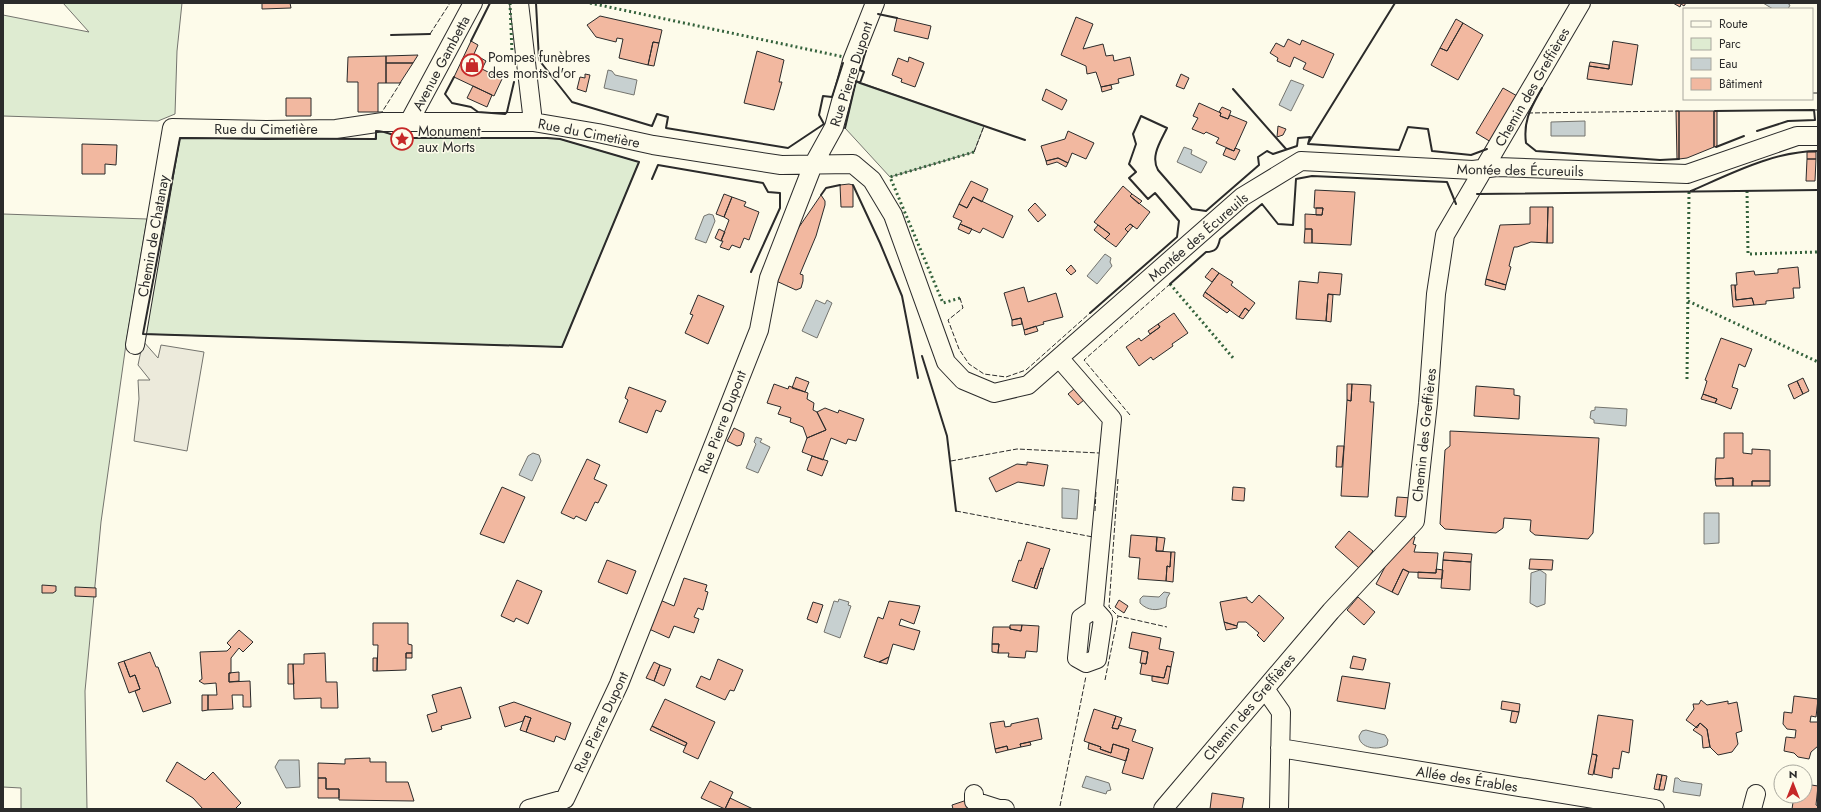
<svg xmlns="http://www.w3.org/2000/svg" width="1821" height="812" font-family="Jost,sans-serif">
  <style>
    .green { fill: #deebd1; stroke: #74746e }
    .parking { fill: #eceadb; stroke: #74746e }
    .water { fill: #c7d0d0; stroke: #74746e }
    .building { fill: #f2b8a0; stroke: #2b2b2b }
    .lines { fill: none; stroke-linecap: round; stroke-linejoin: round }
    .minor-casing { stroke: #2b2b2b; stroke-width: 20 }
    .minor { stroke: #fdfbea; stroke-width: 18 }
    .hedge { stroke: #34623c; stroke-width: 3; stroke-dasharray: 2 3; stroke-linecap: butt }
    .fence { stroke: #2b2b2b; stroke-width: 1; stroke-dasharray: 5 2; stroke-linecap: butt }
    .wall { stroke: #2b2b2b; stroke-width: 2 }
    .labels { text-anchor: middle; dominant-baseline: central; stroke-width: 3; stroke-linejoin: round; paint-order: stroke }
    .poi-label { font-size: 14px; fill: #2b2b2b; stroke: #fdfbea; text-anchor: start }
    .street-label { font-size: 14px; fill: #2b2b2b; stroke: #fdfbea }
  </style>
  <rect width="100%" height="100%" fill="#fdfbea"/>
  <path class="green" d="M63 3H182L177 51 175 114 158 121 3 116V15L89 32Z
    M856 81 984 126 974 152 890 177 845 128Z
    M376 131C387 132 393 135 404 138H547L560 139 639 162 562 347 143 334 180 138 375 139Z
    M3 214 147 219 127 337 101 522 85 691 87 809H21V788L3 787Z"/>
  <path class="parking" d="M143 341 158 358 161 345 204 352 187 451 134 441 139 399 138 380H150L138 365Z"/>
  <path class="water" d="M1763 3H1787L1790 5 1788 9H1773Z
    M608 70 612 71 615 75 637 80 634 95 604 88Z
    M1291 80 1304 85 1291 111 1279 105Z
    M1585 121V136H1551V122Z
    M1184 147 1192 150 1191 154 1207 162 1201 173 1177 162Z
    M709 214 713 215 715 221 706 243 695 239 704 216Z
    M1105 254 1111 258 1110 262 1112 266 1097 284 1087 276Z
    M816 300 825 304 827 300 832 303 817 338 802 331Z
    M1595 407 1627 409 1626 426 1594 423V420L1590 418 1591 411 1595 410Z
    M756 437 762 439 760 442 770 447 758 473 746 468 756 444 754 442Z
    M533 453 539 455 541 461 532 481 519 475 528 456Z
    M1062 488 1079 490 1077 519 1062 518Z
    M1704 513H1719V543L1704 544Z
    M1540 570 1546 574 1545 604 1537 607 1530 603 1531 573Z
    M1164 592 1170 593 1167 598 1166 607C1157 611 1148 611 1140 603V599L1143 596 1159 597Z
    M839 599 849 602 848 605 851 606 840 638 824 632 834 601 838 602Z
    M1366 730 1385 735 1388 740 1387 745C1378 751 1359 748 1359 736L1362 731Z
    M279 760H299L300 787 286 788 275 767Z
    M1086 776 1109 783 1111 790 1107 791 1106 794 1082 787Z
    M1675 778H1678L1681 781 1702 784 1700 796 1673 792Z"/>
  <path class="building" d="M262 3H290L291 8 262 9Z
    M1673 3H1686L1684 6 1681 4 1680 7Z
    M600 16 662 30 659 43 653 42 648 65 619 58 623 39 617 38 616 42 596 37 587 25Z
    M1076 17 1093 24 1083 49 1103 44 1106 56 1113 55 1114 61 1130 57 1134 75 1118 79 1119 83 1101 87 1096 72 1087 74 1086 66 1061 55Z
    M897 18 931 26 928 39 894 31Z
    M1456 19 1463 23 1447 51 1440 48Z
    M1463 23 1483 35 1458 80 1431 65 1440 48 1447 51Z
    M1288 39 1300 45 1302 40 1334 54 1323 78 1303 69 1306 63 1294 57 1290 67 1277 61 1278 58 1270 53 1276 43 1284 47Z
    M471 41 478 45 474 54 486 61 482 69 502 79 494 96 454 77Z
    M1613 41 1638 45 1632 85 1587 79 1589 66 1609 69Z
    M653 42 659 43 654 66 648 65Z
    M757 51 784 60 779 82H782L774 110 744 103Z
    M418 55 413 63H386V56Z
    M386 56V83H378V112H358V82H347L348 57Z
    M909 57 924 63 915 87 901 82 902 79 892 75 898 58 908 62Z
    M1590 62 1609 65V69L1589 66Z
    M386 63H413L400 83H386Z
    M585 74 590 75 586 92 577 89 580 77 585 78Z
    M1181 74 1189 78 1184 89 1176 86Z
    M1111 85 1112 89 1102 92 1101 87Z
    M473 86 492 95 487 107 467 98Z
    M1503 88 1519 97 1491 142 1476 133Z
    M1046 89 1067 100 1062 110 1042 100Z
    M286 98H311V116H286Z
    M1199 103 1221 113 1220 116 1228 119 1230 115 1247 122 1234 151 1216 143 1219 138 1206 132 1204 134 1192 129 1198 118 1193 116Z
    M1222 107 1231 111 1228 119 1220 116 1221 113 1219 112Z
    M1676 111H1679V159H1677Z
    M1679 111H1714V147L1687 158 1679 159Z
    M1714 111H1717V146L1714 147Z
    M1278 126 1286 129 1283 135 1277 137Z
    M1068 131 1094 143 1086 159 1072 153 1068 163 1058 158 1046 161 1041 146 1065 139Z
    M82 144 117 145 116 165 105 164V174H82Z
    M1226 148 1234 151 1235 148 1240 150 1235 160 1223 155Z
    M1807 152H1816V159H1807Z
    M1058 158 1068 163 1066 167 1057 162 1047 165 1046 161Z
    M1807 159H1816L1815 181H1806Z
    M971 181 988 189 982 202 973 197 967 208 959 204Z
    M849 184 853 185V207H841L840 185Z
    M1123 186 1132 194 1130 196 1150 212 1137 229 1130 224 1125 229 1128 232 1116 247 1105 239 1110 234 1094 222Z
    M1315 190 1355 192 1351 245 1312 243V229H1305V214L1322 215 1323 208H1314Z
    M724 194 732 197 724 217 716 214Z
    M1132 194 1142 201 1139 204 1130 196Z
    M821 195 825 201V205L816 236 800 274 803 275V281L801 288 796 290 774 280 797 230Z
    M732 197 746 202 744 206 759 212 749 240 744 238 740 248 732 245 729 250 720 247 723 241H721L729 220 724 217Z
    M973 197 1013 216 1003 238 983 228 980 233 960 224 962 221 953 217 959 204 967 208Z
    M1035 203 1046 215 1038 222 1028 210Z
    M1530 207H1548L1547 243 1531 242 1517 247H1514L1509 266 1511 267 1506 285 1486 279 1500 225 1530 224Z
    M1548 207H1553V243H1547Z
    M1316 208H1323L1322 215H1316Z
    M960 224 972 229 969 234 958 229Z
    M1130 224 1133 226 1128 232 1125 229Z
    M1098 225 1110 234 1105 239 1094 230Z
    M719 229 725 232 721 241 715 238Z
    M1305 229H1312V243H1304Z
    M1071 265 1076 271 1071 275 1066 270Z
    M1798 267 1800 288H1793L1794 298 1766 301V304L1754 305 1752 298 1736 300 1735 285H1737L1736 273 1754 271 1755 275 1778 273V269Z
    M1212 268 1219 273 1212 282 1205 277Z
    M1319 272 1342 274 1340 295 1328 294 1326 321 1296 319 1299 281 1318 283Z
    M1219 273 1233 282 1231 285 1255 303 1249 311 1245 308 1239 317 1205 292Z
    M1486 279 1506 285 1505 290 1485 285Z
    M1731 285H1735L1736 300 1752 298 1754 305 1733 307Z
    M1024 287 1028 302 1056 293 1063 317 1043 322 1044 324 1024 330 1021 318 1012 320 1004 293Z
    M1205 292 1230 310 1227 313 1203 296Z
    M1328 294 1333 295 1331 322 1326 321Z
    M698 295 724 306 708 344 685 333 693 315 690 314Z
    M1245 308 1249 311 1243 319 1239 317Z
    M1174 313 1188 333 1172 344 1173 346 1153 360 1151 357 1139 366 1126 347 1139 338 1141 341 1160 327 1158 324Z
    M1021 318 1022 324 1012 326V320Z
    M1158 324 1160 327 1150 334 1148 331Z
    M1036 326 1038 331 1025 335 1024 330Z
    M1721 338 1752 349 1745 367 1739 364 1732 387 1738 389 1731 409 1715 403 1717 399 1703 394 1707 381 1705 380Z
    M796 377 809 382 805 392 792 388Z
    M1803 378 1809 391 1803 394 1797 381Z
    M1797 381 1803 394 1794 399 1788 385Z
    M774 384 788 389 789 386 808 393 807 399 814 403 813 410 817 412 826 430 807 438 803 427 790 422 791 418 778 414 781 407 767 403Z
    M1347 384H1352L1351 401 1347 400Z
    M1352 384 1371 385 1370 402H1374L1368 497 1341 496 1347 400 1351 401Z
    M1476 386 1514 389V395L1520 396 1519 419 1474 416Z
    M629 387 666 401 661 412 656 410 647 433 619 422 628 400 625 398Z
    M1074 389 1084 400 1078 405 1068 394Z
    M1703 394 1717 399 1715 403 1701 399Z
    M825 408 838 413 839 410 864 419 856 441 848 439 846 444 831 438 823 460 802 452 807 438 826 430 817 412Z
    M734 428 744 433V436L741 445 737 446 727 441Z
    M1450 431 1599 438 1593 533 1588 539 1535 535 1530 531 1531 520 1504 518 1503 528 1496 533 1445 529 1440 524 1445 450 1450 446Z
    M1724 433H1743V453L1752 454V449L1770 450V481H1752V486H1733V478L1715 479 1716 458H1724Z
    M1337 446H1344L1342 467H1336Z
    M812 456 828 461 822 476 807 470Z
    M587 459 600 465 594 479 607 485 598 503 595 502 586 521 576 516 574 519 561 513Z
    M1027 462 1048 465 1044 486 1018 482 996 492 989 478 1017 464 1027 465Z
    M1733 478V486H1716L1715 479Z
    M1752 481H1770V486H1752Z
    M502 487 525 497 504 543 480 534Z
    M1233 487 1245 488 1244 501 1232 500Z
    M1397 497 1412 498 1410 510 1406 517 1395 516Z
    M1349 531 1373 551 1359 568 1335 547Z
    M1131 535 1157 537 1156 551 1171 552 1170 567 1167 566 1166 581 1138 579 1140 558 1129 557Z
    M1408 535 1415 537 1413 544 1416 545 1414 552 1438 553 1436 573 1409 572 1403 569 1392 592 1376 584 1386 565Z
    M1157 537 1165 538 1163 551H1156Z
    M1027 542 1050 549 1043 569 1041 568 1034 588 1012 581 1019 560 1021 561Z
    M1171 552H1175L1173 582 1166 581 1167 566 1170 567Z
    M1444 552 1472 554 1471 562 1443 560Z
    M1530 559 1553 560 1552 570 1529 569Z
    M607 560 636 571 627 594 598 582Z
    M1443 560 1471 562 1470 590 1441 588Z
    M1041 568 1043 569 1037 589 1034 588Z
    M1403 569 1409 572 1398 595 1392 592Z
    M1436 569 1443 570 1442 579 1418 578V572L1436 573Z
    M684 578 707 585 705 591 708 592 703 610 698 608 694 617 699 619 694 633 674 626 669 638 649 629 660 600 674 606Z
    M517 580 542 591 528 624 516 618 514 622 501 616Z
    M42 585 56 586V591L53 593H42Z
    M75 587 96 588V597L75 596Z
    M1259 595 1284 618 1264 642 1257 635 1259 633 1246 622H1238L1237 626 1224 622 1220 602 1247 597V599L1252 603Z
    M1358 597 1375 612 1364 625 1347 610Z
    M1119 600 1128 606 1124 613 1115 607Z
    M889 601 920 606 914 624 901 619 899 625 920 631 914 650 893 644 889 657 879 662 864 657 878 617 883 619Z
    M813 602 823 605 817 623 807 619Z
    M1224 622 1237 626V628L1226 630Z
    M373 623H408V644L412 645V653H406V670L377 671 378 645H373Z
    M1010 625H1022L1021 631 1010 629Z
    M1022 625 1039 626 1037 652 1026 651 1025 658 1008 657 1009 653H998L999 644H992L993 627H1010V629L1021 631Z
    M239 630 253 642 243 652 239 648 231 658V673H229V682L250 681 251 707H243V695H232L233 709 208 710V695H217L216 683 204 684 199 681 202 679 200 652 227 651 231 647 227 643Z
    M1132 632 1161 638 1159 649 1174 652 1171 667 1167 666 1164 678 1140 674 1142 663 1146 664 1148 652 1129 648Z
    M992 644H999L998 653 992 652Z
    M1142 651 1148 652 1146 664 1140 663Z
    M150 652 156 667H158L171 703 143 712 135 691 140 689 135 675 130 677 124 661Z
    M325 653 326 682H337L338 708H321V698L294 699 293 664H304V654Z
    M406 653H412V658H406Z
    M1353 656 1366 659 1363 670 1350 668Z
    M889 657 887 664 879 662Z
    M373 658H377V671H373Z
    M718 659 743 670 734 691 730 690 725 700 696 687 701 676 710 680Z
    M124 661 130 677 135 675 140 689 129 693 118 663Z
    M654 662 660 665 654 681 646 678Z
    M288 664H293L294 684H288Z
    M660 665 671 669 664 686 654 681Z
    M1167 666 1171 667 1168 684 1152 681V676L1164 678Z
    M239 672V681L229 682V673Z
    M1342 676 1390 683 1385 709 1337 701Z
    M461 687 471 718 441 726 442 729 432 732 427 715 437 712 432 695Z
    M202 695H208V710L202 711Z
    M1794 696 1818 699 1816 717 1811 716 1810 722H1818V746L1811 752 1809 759 1798 757 1794 753 1784 751 1786 737 1795 738 1796 730 1787 729 1783 724 1784 712 1792 713Z
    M665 699 715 722 698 759 683 752 687 743 652 726Z
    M1701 700 1707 705 1728 701V704L1737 702 1742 731 1736 733 1738 744 1732 752 1718 755 1710 747 1707 729 1700 723 1697 728 1686 720 1694 709 1693 704H1699Z
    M1502 701 1520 704 1519 712 1501 709Z
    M514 702 571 723 565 740 556 736 554 742 526 732 531 718 525 716 523 721 505 727 499 707Z
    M1094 709 1116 716 1112 728 1118 729 1119 725 1136 730 1132 741 1153 748 1143 779 1122 773 1129 749 1113 744 1111 753 1100 749 1101 747 1084 741Z
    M1512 711 1519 712 1516 723 1510 722Z
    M1598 715 1633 720 1629 753 1622 751 1619 769 1613 768 1612 778 1594 774 1597 755 1592 754Z
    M525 716 531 718 526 732 520 730Z
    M1116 716 1122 718 1118 729 1112 728Z
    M1038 718 1042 739 1020 744 1021 747 1008 750 1007 746 995 749 990 723 1004 721 1005 727 1011 726V724Z
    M1700 723 1707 729 1710 747 1703 748 1702 736 1693 730Z
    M652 726 687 743 685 746 650 730Z
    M1030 742 1031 745 1021 747 1020 744Z
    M1089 743 1101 747 1100 749 1111 753 1113 744 1129 749 1126 761 1088 749Z
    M1007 746 1008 750 996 753 995 749Z
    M1592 754 1597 755 1593 775 1588 774Z
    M370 758V762H386V782H408L414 801 339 800V789H326V778H318V763L345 764V759Z
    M177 762 205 780 213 772 241 803 235 809H203L193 798 166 781Z
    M1657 774 1662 775 1659 790 1654 789Z
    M1662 775 1667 776 1664 790H1659Z
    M318 778H326V789H339V798H318Z
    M710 781 733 792 725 809 701 798Z
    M1805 784 1818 786 1816 805 1818 806V809H1792L1794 796H1805Z
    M1212 793 1244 798 1242 809H1210Z
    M730 798 753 809H725Z
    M967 800 970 809H953L952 805Z"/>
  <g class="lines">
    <g class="minor-casing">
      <path id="minor" d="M519 3 533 122
        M409 122 473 3
        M135 345 172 128 266 130 336 129 383 122H533L598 133 653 145 781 165 853 164 872 180 893 215 946 362 963 380 994 393 1028 385 1242 197 1301 161 1473 170 1497 167 1687 174 1797 136H1818
        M1060 359 1112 419 1094 609 1103 619 1097 659 1086 663 1077 658 1081 618 1094 609
        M1265 689 1281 712 1279 809
        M1280 748 1655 809
        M974 794V801L999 809H1005
        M529 809 565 799 619 684 759 330 769 278 813 165 834 127 852 61 875 3
        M1163 809 1331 611 1415 521 1428 403 1436 294 1445 235 1581 3
        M1752 809 1756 794"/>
    </g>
    <use href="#minor" class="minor"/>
    <path class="hedge" d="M510 3 512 53
      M590 3 844 57
      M1747 191 1748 254 1818 252
      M1170 284 1234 359
      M960 298 943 303 890 177 974 152
      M1688 301 1818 362
      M1687 379 1689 192"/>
    <path class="fence" d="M430 34 450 3
      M1813 93H1818
      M1814 110H1818
      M378 112H382L401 82
      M1528 113 1679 111
      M974 152 984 126
      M960 298 963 308 948 320 959 349 969 364 984 374 1006 377 1026 370 1090 313
      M1130 415 1084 360 1170 284
      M951 461 1017 449 1099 453
      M1118 479 1109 607 1118 616 1167 627
      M956 511 1093 537
      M1095 511 1096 491
      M1105 680 1118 616
      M1060 806 1086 676"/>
    <path class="wall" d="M536 3 539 60 572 102 652 126 657 114 668 117 666 128 788 148 824 124 819 115 823 96 832 97 843 63
      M878 14 897 18
      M391 35 430 34
      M471 41 490 3
      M454 77 445 94 452 103 471 107 478 112 505 114 507 112 514 82
      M860 83 1025 140
      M1542 88C1531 108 1523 120 1526 143L1536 151 1660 160 1679 159
      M1233 89 1286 149
      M1715 111 1814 110 1815 120 1788 121 1757 131
      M845 128 856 81 860 83 864 72 860 70 867 47
      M376 131C387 131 393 136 404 138H547L560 139 639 162 562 347 143 334 180 138 376 139Z
      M1309 142 1395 3
      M1716 147 1744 136
      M652 179 658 165 763 183 768 192 780 193V208L751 272
      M853 185 880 243 902 296 918 378
      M1691 191C1730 174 1774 151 1818 151
      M1477 194 1818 190
      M821 195 826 188 840 185
      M1170 284 1206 252C1216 252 1218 248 1220 239L1262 204 1278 224 1293 225 1296 179 1312 176 1447 182 1456 204
      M1090 313 1177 237 1179 221 1155 193 1148 199 1129 178 1136 172 1129 164 1136 144 1133 134 1141 116 1167 128C1161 141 1150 156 1158 170L1192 209 1206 211 1259 165 1258 157 1267 151 1273 154 1297 146 1298 138 1310 137 1308 144 1399 150 1408 127 1428 129 1432 151 1471 155 1487 149
      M922 356 947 436 956 511"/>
  </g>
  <defs>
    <g id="shop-ring" transform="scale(1.15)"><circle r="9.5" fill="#fdfbea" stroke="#c62828" stroke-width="1.5"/><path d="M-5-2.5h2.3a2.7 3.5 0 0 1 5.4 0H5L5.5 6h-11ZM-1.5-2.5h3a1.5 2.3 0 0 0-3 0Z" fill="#c62828"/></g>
    <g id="sight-ring" transform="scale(1.15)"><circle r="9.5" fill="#fdfbea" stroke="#c62828" stroke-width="1.5"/><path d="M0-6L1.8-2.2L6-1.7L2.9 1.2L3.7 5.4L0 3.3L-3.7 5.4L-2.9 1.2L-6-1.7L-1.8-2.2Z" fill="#c62828"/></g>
  </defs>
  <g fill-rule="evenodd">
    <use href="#shop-ring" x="472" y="65"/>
    <use href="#sight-ring" x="402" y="139"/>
  </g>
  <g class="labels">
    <g class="poi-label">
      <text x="488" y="57">Pompes funèbres<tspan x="488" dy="16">des monts d'or</tspan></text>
      <text x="418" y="131">Monument<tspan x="418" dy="16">aux Morts</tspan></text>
    </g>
    <g class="street-label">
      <text transform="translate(441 63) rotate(-62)">Avenue Gambetta</text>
      <text transform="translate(851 74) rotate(-72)">Rue Pierre Dupont</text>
      <text transform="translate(1532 87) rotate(-60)">Chemin des Greffières</text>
      <text x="266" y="129">Rue du Cimetière</text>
      <text transform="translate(589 133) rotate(11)">Rue du Cimetière</text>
      <text transform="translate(1520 170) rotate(1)">Montée des Écureuils</text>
      <text transform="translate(153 236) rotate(-80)">Chemin de Chatanay</text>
      <text transform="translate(1198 237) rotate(-41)">Montée des Écureuils</text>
      <text transform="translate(722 422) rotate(-69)">Rue Pierre Dupont</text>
      <text transform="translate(1424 435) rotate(-84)">Chemin des Greffières</text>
      <text transform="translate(1249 707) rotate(-50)">Chemin des Greffières</text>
      <text transform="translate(601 722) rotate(-65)">Rue Pierre Dupont</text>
      <text transform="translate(1467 779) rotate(9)">Allée des Érables</text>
    </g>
  </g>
  <rect width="1821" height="812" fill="none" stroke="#2b2b2b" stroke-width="8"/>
  <rect x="1683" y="8" width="130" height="92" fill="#fdfbea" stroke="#a9a89e"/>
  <rect x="1691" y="21" width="20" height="6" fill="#fdfbea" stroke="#a9a89e"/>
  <text x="1719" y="28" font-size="12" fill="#2b2b2b">Route</text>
  <rect x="1691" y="38" width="20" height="12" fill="#deebd1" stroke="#a9a89e"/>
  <text x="1719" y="48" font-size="12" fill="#2b2b2b">Parc</text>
  <rect x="1691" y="58" width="20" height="12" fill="#c7d0d0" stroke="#a9a89e"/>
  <text x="1719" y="68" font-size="12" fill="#2b2b2b">Eau</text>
  <rect x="1691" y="78" width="20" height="12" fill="#f2b8a0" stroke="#a9a89e"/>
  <text x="1719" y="88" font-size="12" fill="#2b2b2b">Bâtiment</text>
  <g transform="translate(1793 784)"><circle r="19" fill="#fdfbea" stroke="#a9a89e"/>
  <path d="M0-3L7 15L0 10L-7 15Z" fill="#c62828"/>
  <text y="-6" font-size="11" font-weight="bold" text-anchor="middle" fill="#2b2b2b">N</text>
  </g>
</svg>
